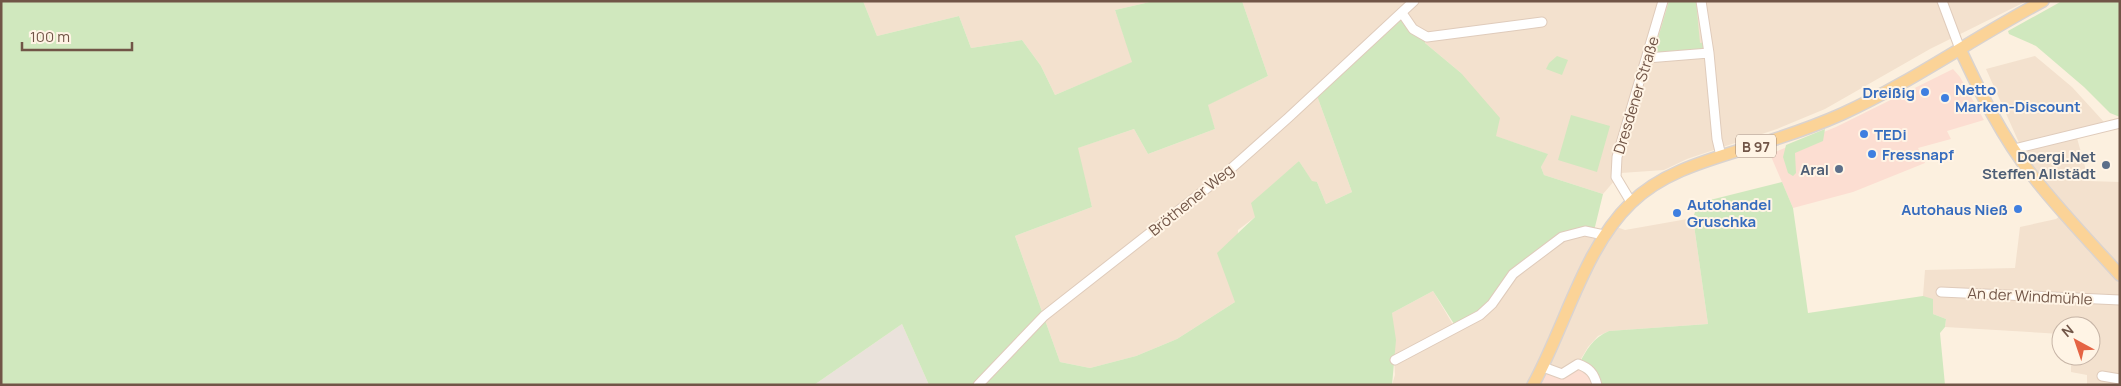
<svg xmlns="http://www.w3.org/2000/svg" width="2121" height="386" font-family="Manrope,sans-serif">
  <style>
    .residential { fill: #f3e1ce }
    .commercial { fill: #fcded2 }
    .industrial { fill: #eae2db }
    .green { fill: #d0e8be }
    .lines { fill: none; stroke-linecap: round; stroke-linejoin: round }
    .minor-casing { stroke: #dfcbbb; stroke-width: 11 }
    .major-casing { stroke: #dad3cf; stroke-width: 14 }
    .minor { stroke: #fff; stroke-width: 9 }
    .major { stroke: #fbd397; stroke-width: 11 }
    .shop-dot { fill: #3f7fe0; stroke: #fff4e5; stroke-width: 2 }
    .service-dot { fill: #5c6f8a; stroke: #fff4e5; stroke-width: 2 }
    .labels { text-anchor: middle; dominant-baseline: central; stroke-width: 4; stroke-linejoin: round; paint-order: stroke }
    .shield { fill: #fff4e5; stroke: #9c8576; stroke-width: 1 }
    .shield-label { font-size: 14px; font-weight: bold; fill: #715547 }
    .shop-label { font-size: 15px; font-weight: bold; fill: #366cbe; stroke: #fff4e5; text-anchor: start }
    .street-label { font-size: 15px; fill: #715547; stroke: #fff4e5 }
    .service-label { font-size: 15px; font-weight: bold; fill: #4e5e75; stroke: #fff4e5; text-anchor: end }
  </style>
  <rect width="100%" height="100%" fill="#fcf0df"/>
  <path class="residential" d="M863 1H1154L1115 10 1133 62 1055 95 1041 66 1022 40 971 48 959 16 877 36Z
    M1242 1H2027L1930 49 1825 109 1777 129 1687 159 1664 170 1621 173 1603 194 1544 175 1541 167 1547 154 1495 136 1461 73 1425 43 1316 93 1352 192 1326 204 1317 182H1312L1299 161 1255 217 1238 230 1235 302 1177 339 1136 356 1090 368 1060 362 1015 236 1092 207 1077 148 1134 129 1148 154 1215 129 1207 105 1268 76Z
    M2035 56 2072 87 2104 122 2075 131 2089 181 2120 182V385H2087V375L2071 372V356H2091V326H2061V334L1945 327 1946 319 1933 314 1923 296 1925 270 2015 268 2020 227 2056 219 2068 210 2042 181 2025 156 1986 69Z
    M1693 218 1708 324 1609 331 1598 336 1588 347 1578 364 1562 374 1543 367 1611 225 1625 230Z
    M1575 232 1603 236 1532 385H1392L1395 375 1392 313 1433 291 1455 328 1513 274Z"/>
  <path class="commercial" d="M1953 69 1960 77 1984 120 1947 131 1951 139 1918 148 1925 163 1853 192 1793 208 1770 154 1836 127Z
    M1579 364 1597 385H1533L1543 367 1562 375Z"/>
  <path class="industrial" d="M902 324 929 385H814Z"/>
  <path class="green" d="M1 1H863L877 36 959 16 971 48 1022 40 1041 66 1055 95 1132 62 1115 10 1154 1H1242L1268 76 1208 105 1215 129 1148 154 1134 129 1078 148 1092 207 1015 236 1060 362 1090 368 1136 356 1177 339 1235 302 1217 253 1255 217 1251 203 1299 161 1312 181 1317 182 1326 204 1352 192 1316 93 1402 13 1424 37 1425 43 1461 73 1500 118 1496 136 1548 154 1541 167 1544 175 1603 194 1594 231H1575L1513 274 1492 304 1456 327 1433 291 1392 313 1396 340 1392 385H929L902 324 814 385H1Z
    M1669 1H1696L1700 43 1705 42V50L1653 55Z
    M2062 1H2120V117L2110 113 2084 87 2036 46 2009 34 2008 31Z
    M1557 56 1568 60 1562 75 1546 69 1549 63Z
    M1571 115 1610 126 1597 172 1558 160Z
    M1825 129 1823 141 1795 153 1796 173 1793 176 1788 173 1783 157 1786 145Z
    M1782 182 1793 208 1808 313 1923 296 1933 299V314L1946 319 1945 327 1940 333 1945 385H1597L1579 364C1587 349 1593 338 1609 331L1708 324 1693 218 1698 203Z"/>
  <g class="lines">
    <g class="minor-casing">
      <path id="minor" d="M1701 1 1709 53 1717 139 1721 156
        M1942 1 1960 49
        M1402 13 1413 29 1427 37 1542 22
        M1647 58 1709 53
        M2014 149 2120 123
        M1631 202 1616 177 1617 157 1663 1
        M1941 292 2120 300
        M1395 360 1480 315 1492 304 1513 274 1562 237 1585 231 1604 235
        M1543 367 1562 374 1578 364C1589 368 1594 373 1597 385
        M2102 376 2120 379
        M978 385 1044 316 1225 174 1288 118 1414 1"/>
    </g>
    <g class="major-casing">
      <path id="major" d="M1960 49C1980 92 2002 137 2032 175 2059 210 2090 242 2120 275
        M1533 385C1565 327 1584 248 1631 203 1663 171 1712 159 1753 146 1783 137 1813 127 1842 114 1912 82 1975 37 2043 1"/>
    </g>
    <use href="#minor" class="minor"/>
    <use href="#major" class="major"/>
  </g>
  <g class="shop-dot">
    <circle cx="1925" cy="92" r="5"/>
    <circle cx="1945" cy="98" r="5"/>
    <circle cx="1864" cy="134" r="5"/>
    <circle cx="1872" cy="154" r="5"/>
    <circle cx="2018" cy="209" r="5"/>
    <circle cx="1677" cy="213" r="5"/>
  </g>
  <g class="service-dot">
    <circle cx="2106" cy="165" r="5"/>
    <circle cx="1839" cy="169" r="5"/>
  </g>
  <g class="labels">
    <rect class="shield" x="1736" y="134.5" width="40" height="23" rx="4"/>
    <g class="shield-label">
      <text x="1756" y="146">B 97</text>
    </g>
    <g class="shop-label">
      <text x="1955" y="89">Netto<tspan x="1955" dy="17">Marken-Discount</tspan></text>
      <text x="1915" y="92" text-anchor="end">Dreißig</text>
      <text x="1874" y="134">TEDi</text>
      <text x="1882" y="154">Fressnapf</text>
      <text x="1687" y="204">Autohandel<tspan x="1687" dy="17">Gruschka</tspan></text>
      <text x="2008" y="209" text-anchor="end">Autohaus Nieß</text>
    </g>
    <g class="street-label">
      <text transform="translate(1636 95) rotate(-73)">Dresdener Straße</text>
      <text transform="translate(1191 200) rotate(-39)">Bröthener Weg</text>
      <text transform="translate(2030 296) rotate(3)">An der Windmühle</text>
    </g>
    <g class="service-label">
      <text x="2096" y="156">Doergi.Net<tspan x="2096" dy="17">Steffen Allstädt</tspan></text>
      <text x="1829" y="169">Aral</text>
    </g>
  </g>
  <rect width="2121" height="386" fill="none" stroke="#715547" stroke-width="5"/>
  <g transform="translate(2076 341) rotate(320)"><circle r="24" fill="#fff4e5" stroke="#c6b4a6"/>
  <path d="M0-4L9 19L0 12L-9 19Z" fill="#e56444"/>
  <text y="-8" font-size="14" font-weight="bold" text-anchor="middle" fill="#715547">N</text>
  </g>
  <path d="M22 42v8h110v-8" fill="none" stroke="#715547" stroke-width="2.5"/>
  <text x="30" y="42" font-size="15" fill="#715547" stroke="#fff4e5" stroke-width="4" paint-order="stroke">100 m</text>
</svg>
